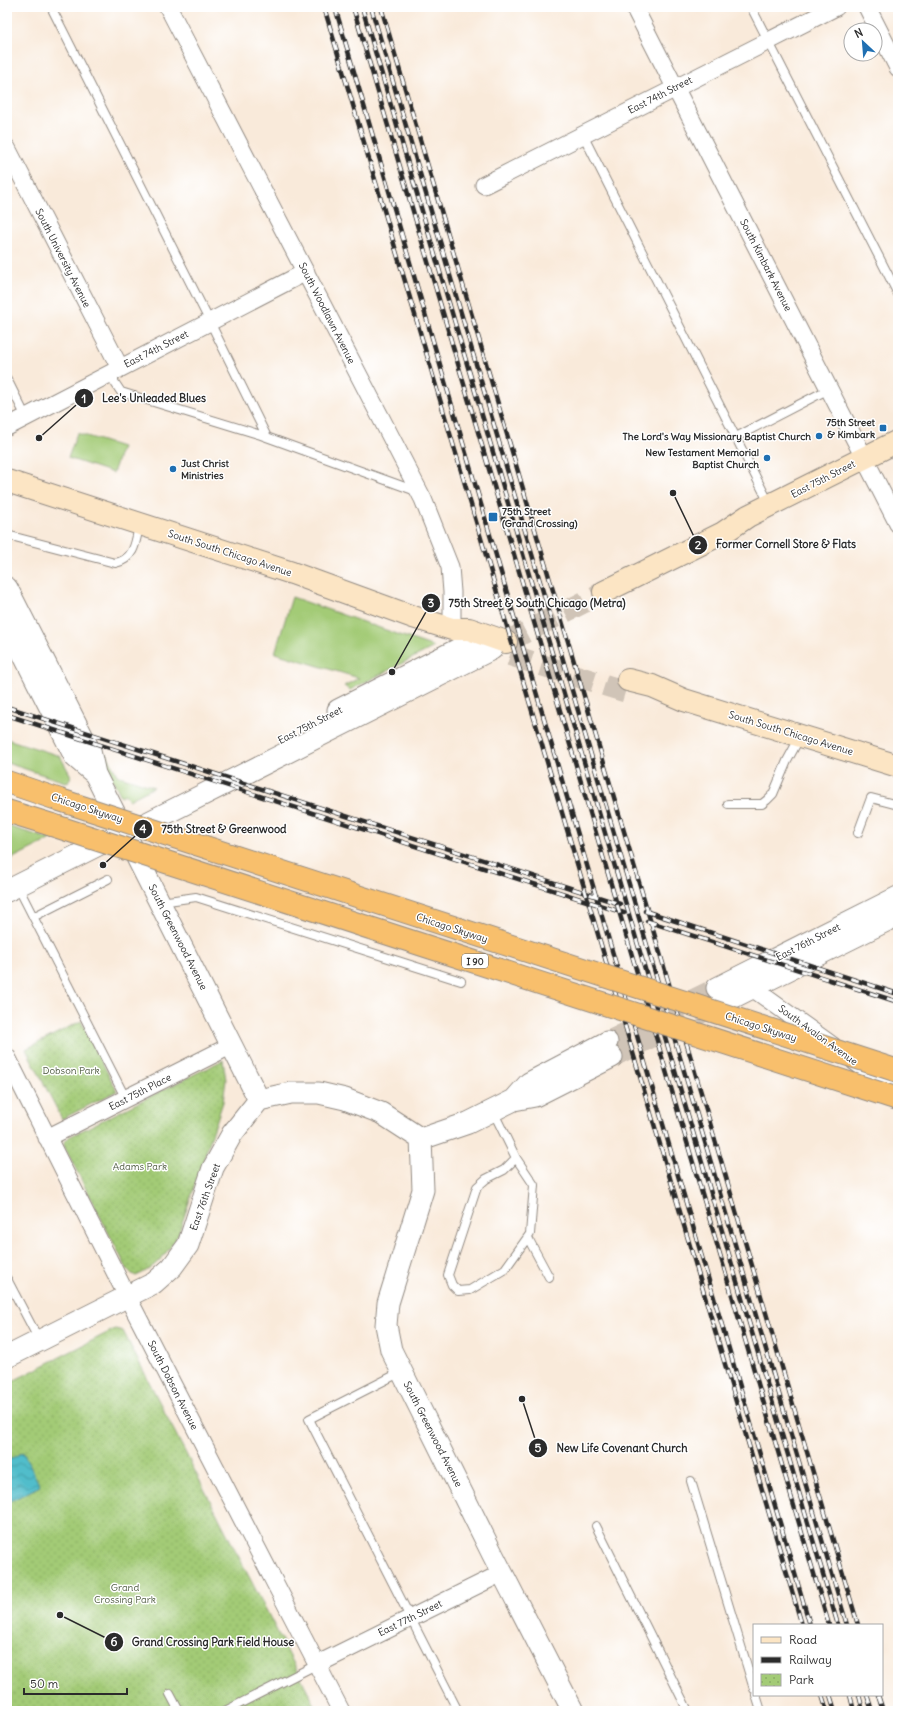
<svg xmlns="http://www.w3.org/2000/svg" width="905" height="1718" font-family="Delius,sans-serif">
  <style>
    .green { fill: #a3cb76; stroke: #677b50 }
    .park { fill: url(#park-dots); stroke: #677b50 }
    .water { fill: url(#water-waves); stroke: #3e747b }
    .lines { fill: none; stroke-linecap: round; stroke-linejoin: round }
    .tertiary-tunnel { stroke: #d0c4b7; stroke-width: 21; stroke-dasharray: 21 10; stroke-linecap: butt }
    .secondary-tunnel { stroke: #d0c4b7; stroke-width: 22; stroke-dasharray: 22 11; stroke-linecap: butt }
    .service-casing { stroke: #928a82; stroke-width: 10 }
    .minor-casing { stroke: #928a82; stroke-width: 19 }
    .tertiary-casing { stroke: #928a82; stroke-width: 23 }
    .secondary-casing { stroke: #928a82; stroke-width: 24 }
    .motorway-casing { stroke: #928a82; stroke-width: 24 }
    .service { stroke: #fff; stroke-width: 8 }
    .minor { stroke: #fff; stroke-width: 17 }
    .tertiary { stroke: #fff; stroke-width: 21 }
    .secondary { stroke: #fce5c4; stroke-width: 22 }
    .motorway { stroke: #f8bf6c; stroke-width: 22 }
    .rail-casing { stroke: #2b2b2b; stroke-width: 4.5 }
    .rail { stroke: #fff; stroke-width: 3; stroke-dasharray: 9; stroke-linecap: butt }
    .motorway-bridge-casing { stroke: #928a82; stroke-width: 24; stroke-linecap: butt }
    .motorway-bridge { stroke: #f8bf6c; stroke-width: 22 }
    .poi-dot { fill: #1f6fb2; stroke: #fff; stroke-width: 1.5 }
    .labels { text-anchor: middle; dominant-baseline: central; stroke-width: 3; stroke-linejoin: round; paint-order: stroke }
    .shield { fill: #fff; stroke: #6b6b6b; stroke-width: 1 }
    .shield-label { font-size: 9px; font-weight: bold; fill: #2b2b2b }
    .street-label { font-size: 10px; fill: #2b2b2b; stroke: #fff }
    .poi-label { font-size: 10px; font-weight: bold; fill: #2b2b2b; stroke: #fff; text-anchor: end }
    .park-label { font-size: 10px; fill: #4f5b42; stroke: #fff }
    .leader { fill: none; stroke: #2b2b2b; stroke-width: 1.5 }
    .callout-dot { fill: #2b2b2b; stroke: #fff; stroke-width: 1.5 }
    .mark-label { font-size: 12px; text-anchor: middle; font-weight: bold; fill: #fff }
    .callout-label { font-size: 11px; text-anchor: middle; font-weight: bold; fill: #2b2b2b; stroke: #fff; stroke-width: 3; stroke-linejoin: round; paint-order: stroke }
  </style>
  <defs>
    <pattern id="park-dots" width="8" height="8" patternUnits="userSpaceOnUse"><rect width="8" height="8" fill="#a3cb76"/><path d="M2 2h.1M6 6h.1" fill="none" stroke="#8cae66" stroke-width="1.8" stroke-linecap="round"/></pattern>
    <pattern id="water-waves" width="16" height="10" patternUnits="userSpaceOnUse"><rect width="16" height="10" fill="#51bdcb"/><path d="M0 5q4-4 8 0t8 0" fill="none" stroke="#439aa5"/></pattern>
  </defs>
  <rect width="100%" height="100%" fill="#fff"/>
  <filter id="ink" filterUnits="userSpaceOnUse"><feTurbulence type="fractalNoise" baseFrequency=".025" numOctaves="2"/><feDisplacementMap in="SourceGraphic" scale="8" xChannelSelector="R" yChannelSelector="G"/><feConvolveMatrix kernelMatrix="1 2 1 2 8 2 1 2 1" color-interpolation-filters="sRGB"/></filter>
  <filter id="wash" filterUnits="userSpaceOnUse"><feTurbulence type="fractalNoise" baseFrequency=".012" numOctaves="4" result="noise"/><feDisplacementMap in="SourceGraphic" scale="16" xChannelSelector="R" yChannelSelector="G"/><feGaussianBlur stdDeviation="0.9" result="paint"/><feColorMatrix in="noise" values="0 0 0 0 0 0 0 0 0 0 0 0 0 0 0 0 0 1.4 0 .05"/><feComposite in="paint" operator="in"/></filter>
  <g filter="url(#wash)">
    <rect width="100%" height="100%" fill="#f9eada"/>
    <path class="green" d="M77 433 122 447 113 473 68 458Z
      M292 597 434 647 350 690 344 686 359 678 275 653Z
      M7 739 60 756 71 776 68 783 7 763Z
      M98 751 107 754 117 775 154 787 129 800 125 794 121 796Z
      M7 826 47 838 51 839 7 861Z"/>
    <path class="park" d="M81 1021 117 1091 62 1119 26 1049Z
      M223 1060 226 1080 223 1102 178 1235C167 1253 156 1268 136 1276L132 1274 127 1269 64 1146V1142L69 1137Z
      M115 1329 123 1331 318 1711H7V1384Z"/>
    <path class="water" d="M23 1452 40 1486 7 1503V1461Z"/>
  </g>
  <g filter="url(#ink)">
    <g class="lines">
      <path class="tertiary-tunnel" d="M607 1042 717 988
        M612 1057 719 1004"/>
      <path class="secondary-tunnel" d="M506 642 604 592
        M510 655 633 694"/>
      <g class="service-casing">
        <path id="service" d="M51 7 210 322 267 437
          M751 7 898 294
          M583 135 769 503
          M109 374 121 392 261 435 416 491
          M7 379 26 417
          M736 437 829 389
          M7 535 115 563C135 559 136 541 139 525
          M728 804H762L767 800 773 794 787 761 800 737
          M858 833 871 798 898 805
          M18 887 126 1099
          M161 902 196 897 461 981
          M33 917 108 879
          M493 1111 516 1158 504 1170 486 1179 477 1187 448 1275 452 1285 458 1291 470 1290 505 1269 530 1234 534 1185 516 1158
          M528 1238 549 1277
          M7 1279 39 1340
          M401 1372 309 1419 458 1711
          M691 1481 754 1689
          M596 1526 688 1711
          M170 1694 179 1711
          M756 1695 761 1711
          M225 1711 318 1664"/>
      </g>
      <g class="minor-casing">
        <path id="minor" d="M168 7 423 499 450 567 452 592V629
          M634 7 898 524
          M867 7 898 68
          M7 148 120 368
          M484 185 836 7
          M7 427 306 272
          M744 982 833 1046
          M7 1057 127 1296 341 1711
          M854 1061 898 1093
          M47 1138 232 1045
          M318 1664 502 1573"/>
      </g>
      <g class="tertiary-casing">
        <path id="tertiary" d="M7 588 90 751 95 774 259 1100
          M7 622 75 757 95 774
          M338 710 472 642
          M7 891 124 832 147 823 492 649
          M717 988 898 897
          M722 1003 898 915
          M514 1100 529 1083 607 1042
          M421 1139 423 1190 388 1303 386 1325 391 1350 493 1555 573 1711
          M421 1139 468 1123 514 1100 535 1096 612 1057
          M7 1357 154 1283 172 1267 188 1245 213 1168 232 1134 259 1100 291 1093H319L345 1099 381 1113 421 1139"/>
      </g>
      <g class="secondary-casing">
        <path id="secondary" d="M7 481 292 573 413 617 452 629H469L506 642
          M604 592 723 533 748 516 898 441
          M628 680 652 686 684 700 898 766"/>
      </g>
      <g class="motorway-casing">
        <path id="motorway" d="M7 782 60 800
          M7 811 52 825"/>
      </g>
      <use href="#service" class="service"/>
      <use href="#minor" class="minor"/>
      <use href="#tertiary" class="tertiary"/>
      <use href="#secondary" class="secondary"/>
      <use href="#motorway" class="motorway"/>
      <g class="rail-casing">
        <path id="rail" d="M324 7 802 1625
          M335 7 810 1625
          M353 7 829 1625
          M362 7 838 1625
          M371 7 847 1625
          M381 7 858 1625
          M7 707 620 904
          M7 715 624 913
          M645 911 898 994
          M647 921 898 1002
          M822 1695 827 1711
          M830 1695 835 1711
          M850 1695 854 1711
          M859 1695 863 1711
          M867 1695 872 1711
          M878 1695 883 1711"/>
      </g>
      <use href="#rail" class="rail"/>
      <g class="motorway-bridge-casing">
        <path id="motorway-bridge" d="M60 800 898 1071
          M52 825 898 1099"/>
      </g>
      <use href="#motorway-bridge" class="motorway-bridge"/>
    </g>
  </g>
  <g class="poi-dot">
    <rect x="879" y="424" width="8" height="8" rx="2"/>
    <circle cx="819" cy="436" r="4"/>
    <circle cx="767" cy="458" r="4"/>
    <circle cx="173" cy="469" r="4"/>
    <rect x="488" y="512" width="10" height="10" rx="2"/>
  </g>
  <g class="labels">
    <rect class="shield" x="462" y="954" width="26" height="14" rx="3"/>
    <g class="shield-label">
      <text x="475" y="961">I 90</text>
    </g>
    <g class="street-label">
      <text transform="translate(660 95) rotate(-27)">East 74th Street</text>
      <text transform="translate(63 258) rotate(63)">South University Avenue</text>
      <text transform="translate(766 265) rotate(63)">South Kimbark Avenue</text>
      <text transform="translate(327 313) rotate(63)">South Woodlawn Avenue</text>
      <text transform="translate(156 349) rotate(-27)">East 74th Street</text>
      <text transform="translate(823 479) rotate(-27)">East 75th Street</text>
      <text transform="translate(230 553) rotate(18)">South South Chicago Avenue</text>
      <text transform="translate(310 725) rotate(-27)">East 75th Street</text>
      <text transform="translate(791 733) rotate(17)">South South Chicago Avenue</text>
      <text transform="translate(87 808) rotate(18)">Chicago Skyway</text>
      <text transform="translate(452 928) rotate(18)">Chicago Skyway</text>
      <text transform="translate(178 937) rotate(63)">South Greenwood Avenue</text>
      <text transform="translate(808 942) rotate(-27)">East 76th Street</text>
      <text transform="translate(761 1027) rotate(18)">Chicago Skyway</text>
      <text transform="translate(818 1035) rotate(36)">South Avalon Avenue</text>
      <text transform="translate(140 1092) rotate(-27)">East 75th Place</text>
      <text transform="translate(205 1197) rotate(-70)">East 76th Street</text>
      <text transform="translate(173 1385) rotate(63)">South Dobson Avenue</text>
      <text transform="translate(433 1434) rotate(63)">South Greenwood Avenue</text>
      <text transform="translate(410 1618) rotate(-26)">East 77th Street</text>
    </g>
    <g class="poi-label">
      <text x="875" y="422">75th Street<tspan x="875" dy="12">&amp; Kimbark</tspan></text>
      <text x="811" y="436">The Lord's Way Missionary Baptist Church</text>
      <text x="759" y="452">New Testament Memorial<tspan x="759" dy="12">Baptist Church</tspan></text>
      <text x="181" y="463" text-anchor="start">Just Christ<tspan x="181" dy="12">Ministries</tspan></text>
      <text x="502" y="511" text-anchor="start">75th Street<tspan x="502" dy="12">(Grand Crossing)</tspan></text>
    </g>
    <g class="park-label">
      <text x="71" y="1070">Dobson Park</text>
      <text x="140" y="1166">Adams Park</text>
      <text x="125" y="1587">Grand<tspan x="125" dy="12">Crossing Park</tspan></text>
    </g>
  </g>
  <path class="leader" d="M39 438L84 398M673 493L698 545M392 672L431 603M103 865L143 829M522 1399L538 1448M60 1615L114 1642"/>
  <g class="callout-dot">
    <circle cx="39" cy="438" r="4"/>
    <circle cx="673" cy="493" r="4"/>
    <circle cx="392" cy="672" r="4"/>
    <circle cx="103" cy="865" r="4"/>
    <circle cx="522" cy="1399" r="4"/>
    <circle cx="60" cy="1615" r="4"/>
    <circle cx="84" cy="398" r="10"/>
    <circle cx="698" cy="545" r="10"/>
    <circle cx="431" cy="603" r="10"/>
    <circle cx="143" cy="829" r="10"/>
    <circle cx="538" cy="1448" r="10"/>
    <circle cx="114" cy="1642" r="10"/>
  </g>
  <g class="mark-label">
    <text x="84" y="403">1</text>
    <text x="698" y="549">2</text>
    <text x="431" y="607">3</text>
    <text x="143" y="833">4</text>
    <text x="538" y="1452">5</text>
    <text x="114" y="1646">6</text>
  </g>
  <g class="callout-label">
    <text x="154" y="402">Lee's Unleaded Blues</text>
    <text x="786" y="548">Former Cornell Store &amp; Flats</text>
    <text x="537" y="607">75th Street &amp; South Chicago (Metra)</text>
    <text x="224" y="833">75th Street &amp; Greenwood</text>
    <text x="622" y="1452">New Life Covenant Church</text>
    <text x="213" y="1646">Grand Crossing Park Field House</text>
  </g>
  <rect width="905" height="1718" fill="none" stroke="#fff" stroke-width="24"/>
  <rect x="753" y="1624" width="130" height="72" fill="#ffffff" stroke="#aaaaaa"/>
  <rect x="761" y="1637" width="20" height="6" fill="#fce5c4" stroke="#aaaaaa"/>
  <text x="789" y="1644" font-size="12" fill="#2b2b2b">Road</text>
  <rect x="761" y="1657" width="20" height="6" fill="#2b2b2b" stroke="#aaaaaa"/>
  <text x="789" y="1664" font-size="12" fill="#2b2b2b">Railway</text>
  <rect x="761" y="1674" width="20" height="12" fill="url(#park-dots)" stroke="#aaaaaa"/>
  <text x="789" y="1684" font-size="12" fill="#2b2b2b">Park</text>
  <g transform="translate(863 42) rotate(334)"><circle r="19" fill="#ffffff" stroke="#aaaaaa"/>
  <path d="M0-3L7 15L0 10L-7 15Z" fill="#1f6fb2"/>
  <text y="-6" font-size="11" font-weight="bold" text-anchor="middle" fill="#2b2b2b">N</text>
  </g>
  <path d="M24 1688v6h103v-6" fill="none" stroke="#2b2b2b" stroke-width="2"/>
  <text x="30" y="1688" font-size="12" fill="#2b2b2b" stroke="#ffffff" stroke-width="3" paint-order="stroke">50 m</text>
</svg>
